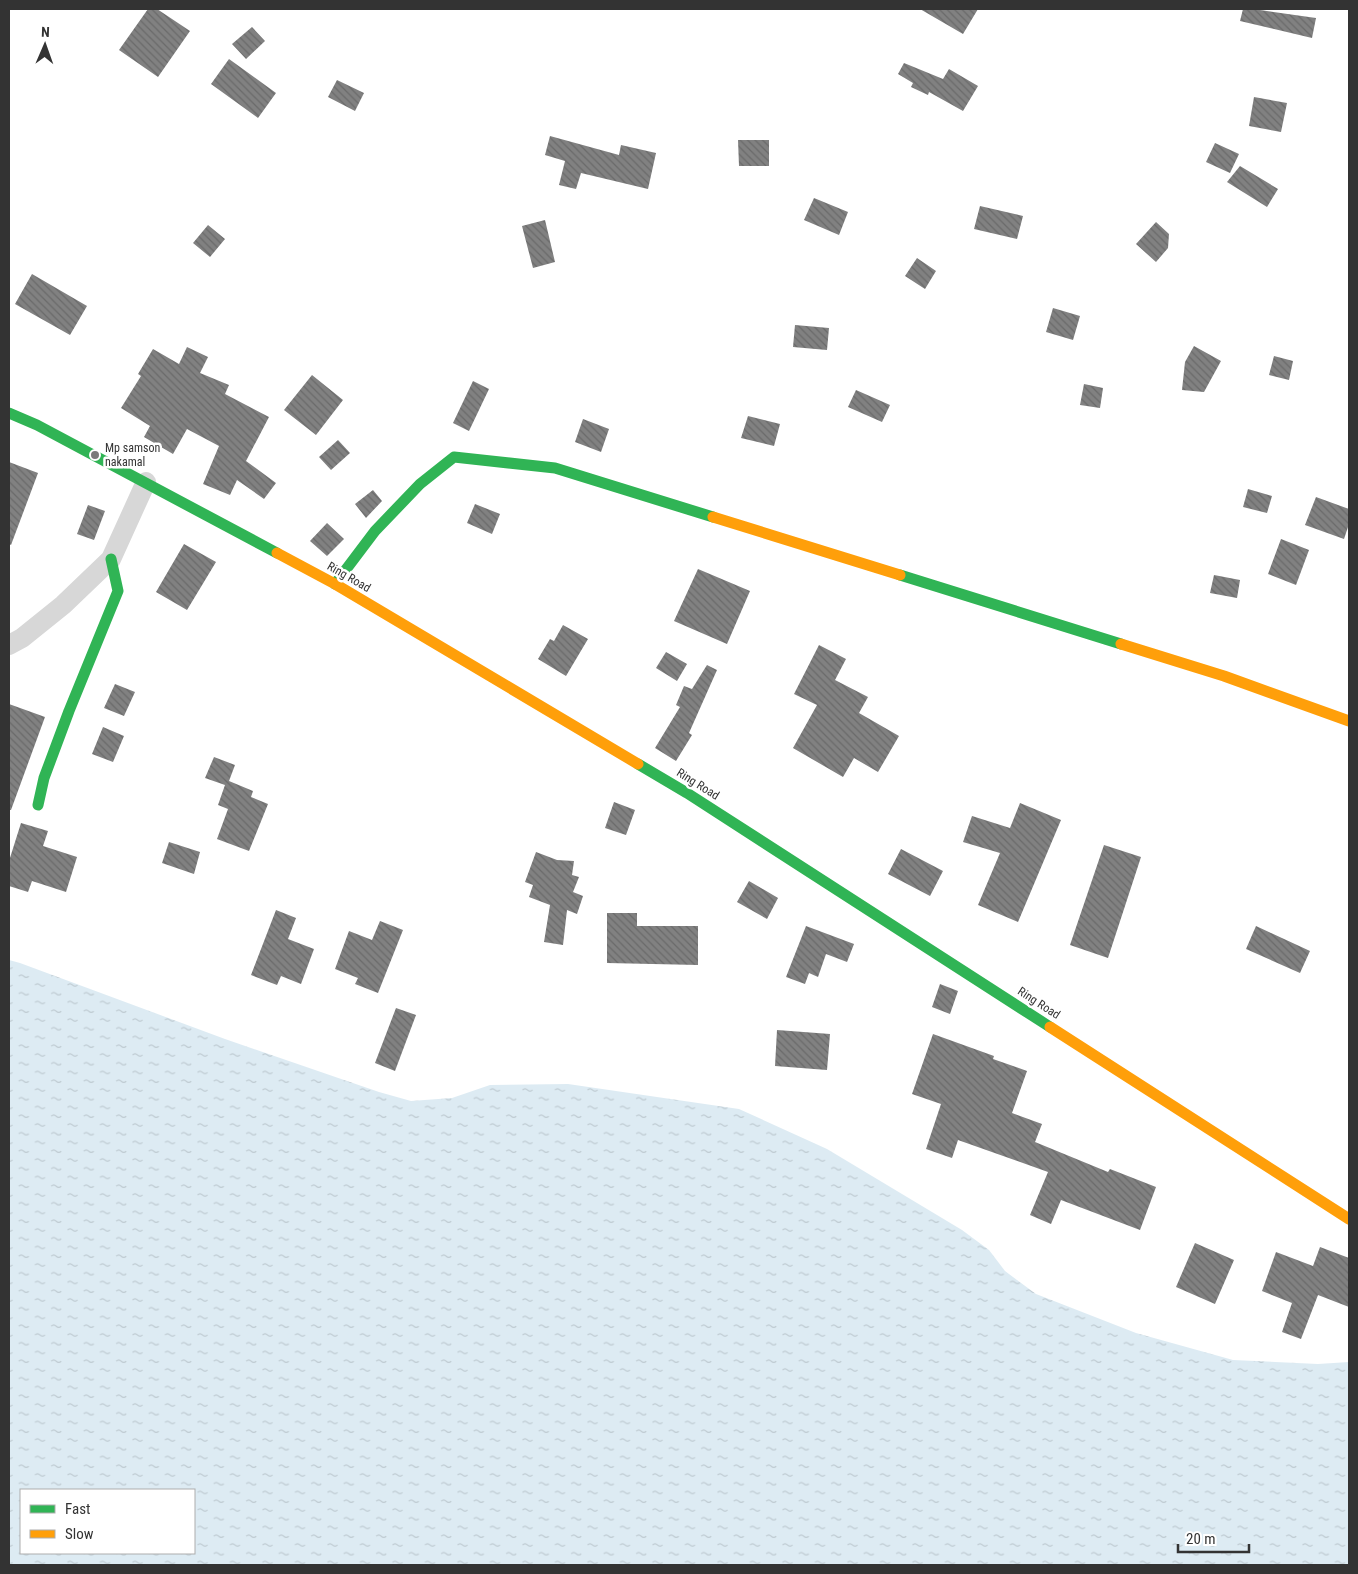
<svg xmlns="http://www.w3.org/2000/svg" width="1358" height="1574" font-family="'Roboto Condensed',sans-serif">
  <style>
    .water { fill: url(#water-ripples); fill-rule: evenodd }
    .building { fill: url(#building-back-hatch) }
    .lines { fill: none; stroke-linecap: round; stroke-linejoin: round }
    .street { stroke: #d7d7d7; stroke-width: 20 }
    .fast { stroke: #30b455; stroke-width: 11 }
    .slow { stroke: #ff9f0a; stroke-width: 11 }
    .poi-dot { fill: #7a7a7a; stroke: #fff; stroke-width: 2 }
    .labels { text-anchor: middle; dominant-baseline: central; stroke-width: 5; stroke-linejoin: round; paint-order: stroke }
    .poi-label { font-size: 12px; fill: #333; stroke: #fff; text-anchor: start }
    .street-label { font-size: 12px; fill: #333; stroke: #fff }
  </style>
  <defs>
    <pattern id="water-ripples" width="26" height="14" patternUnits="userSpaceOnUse" patternTransform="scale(1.25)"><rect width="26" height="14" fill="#ddebf3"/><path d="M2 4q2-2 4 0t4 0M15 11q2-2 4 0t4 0" fill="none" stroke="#becad1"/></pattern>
    <pattern id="building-back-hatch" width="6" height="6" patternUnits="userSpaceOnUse" patternTransform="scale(1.25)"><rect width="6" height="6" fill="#818181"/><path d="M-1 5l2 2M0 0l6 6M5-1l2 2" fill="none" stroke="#6a6a6a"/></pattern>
  </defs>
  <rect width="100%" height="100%" fill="#fff"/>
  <path class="water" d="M9 960 20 963 225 1039 379 1092 411 1101 452 1098 490 1085 568 1084 739 1109 827 1149 962 1230 989 1250 1005 1271 1036 1294 1136 1333 1233 1360 1318 1364 1349 1362V1565H9ZM21 1490H194V1553H21Z"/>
  <path class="building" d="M148 9H157L190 31 158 77 119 50Z
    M920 9H978L963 34Z
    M1243 9H1253L1316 18 1312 38 1240 21Z
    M252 27 265 41 246 59 232 44Z
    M229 59 276 93 258 118 211 84Z
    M904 63 943 79 949 69 978 86 963 111 929 92 928 95 911 87 913 83 898 74Z
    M337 80 364 93 355 111 328 97Z
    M1254 97 1287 103 1281 132 1249 126Z
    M550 136 619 155 621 145 656 153 648 189 581 173 576 189 559 185 565 161 545 155Z
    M738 140H769V166H739Z
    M1215 143 1239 154 1230 173 1206 162Z
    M1240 166 1278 189 1267 207 1227 182Z
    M814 198 848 212 839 235 804 220Z
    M980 206 1023 216 1017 239 974 229Z
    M545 220 555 262 533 268 522 226Z
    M1156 222 1169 234 1168 248 1156 262 1136 244Z
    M208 225 225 239 210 257 193 243Z
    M917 258 936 271 925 289 905 276Z
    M32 274 87 306 70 335 15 304Z
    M1053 308 1080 316 1073 340 1046 332Z
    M795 325 829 328 827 350 793 347Z
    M1194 346 1221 361 1204 392 1182 390 1185 362Z
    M187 347 208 357 200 373 229 385 225 394 269 417 246 461 276 483 264 499 237 480 230 495 203 484 219 446 187 429 173 454 144 437 150 426 121 408 141 376 138 374 153 349 179 364Z
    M1274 356 1293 361 1289 380 1269 375Z
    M312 375 343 400 316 435 284 410Z
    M473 381 489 389 469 431 453 423Z
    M1084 384 1103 388 1100 408 1080 405Z
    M856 390 890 405 882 422 848 407Z
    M748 416 780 424 774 446 741 438Z
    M583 419 609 429 601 452 575 442Z
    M338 440 350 453 331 470 319 457Z
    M9 462 38 473 11 545 9 544Z
    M1248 489 1272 496 1267 513 1243 507Z
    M373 490 382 501 366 518 355 504Z
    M1316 497 1349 509V524L1344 539 1305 525Z
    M475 504 500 514 492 534 467 523Z
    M88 505 105 511 94 540 77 534Z
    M327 523 344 539 327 556 310 541Z
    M1281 539 1309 550 1296 585 1268 574Z
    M184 544 216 562 187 610 156 592Z
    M698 569 750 591 727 644 674 621Z
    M1214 575 1240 580 1237 598 1210 593Z
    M563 625 588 639 566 676 538 659 550 639 554 641Z
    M819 645 846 659 835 680 868 697 859 713 899 736 878 772 854 758 843 777 793 748 817 705 794 694Z
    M666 652 687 664 677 681 656 668Z
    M707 665 717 670 689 733 692 735 676 761 655 748 680 707 676 705 684 686 692 689Z
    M115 684 135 692 124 716 104 708Z
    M9 704 45 717 11 810H9Z
    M103 727 124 736 113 762 92 754Z
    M214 757 235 765 229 781 253 791 251 797 268 804 249 851 217 839 228 809 218 805 225 785 205 778Z
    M614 802 635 810 626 835 605 828Z
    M1020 803 1061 820 1018 922 978 905 1000 853 963 842 972 816 1010 828Z
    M21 823 48 831 43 846 77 857 66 892 32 881 28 892 9 886V861Z
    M169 842 200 852 194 874 162 863Z
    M1104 845 1141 857 1108 958 1070 945Z
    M901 849 943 871 930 896 888 874Z
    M536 852 557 860 574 861 572 875 579 877 573 892 583 896 577 914 567 910 563 945 544 942 550 905 529 897 533 885 525 882Z
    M749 881 778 898 767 919 737 902Z
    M276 910 296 918 288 939 314 949 301 984 281 976 277 985 251 975Z
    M607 913H637V926H698V965L607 963Z
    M380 921 403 930 378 993 355 984 358 978 335 969 349 931 372 940Z
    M806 926 854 944 847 962 826 954 818 977 809 973 805 984 786 977Z
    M1256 926 1310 951 1300 973 1246 949Z
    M940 984 958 991 950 1014 932 1007Z
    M396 1008 416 1015 395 1071 375 1063Z
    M777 1030 830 1034 827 1070 775 1066Z
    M933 1034 994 1056 993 1059 1027 1071 1012 1113 1042 1124 1035 1142 1108 1172 1110 1169 1156 1187 1140 1230 1061 1200 1051 1224 1030 1215 1048 1172 958 1140 952 1158 926 1149 941 1104 912 1094Z
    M1195 1243 1234 1260 1215 1304 1176 1287Z
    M1320 1247 1349 1258V1307L1318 1295 1301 1339 1282 1332 1292 1303 1262 1291 1276 1252 1313 1266Z"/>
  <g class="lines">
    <path class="street" d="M9 645 22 638 63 605 111 559 146 482"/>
    <path class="fast" d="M9 413 37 425 277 553
      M900 575 1121 644
      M335 584 375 531 420 484 454 457 555 468 713 517
      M638 764 687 793 1050 1027
      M38 805 44 778 69 711 118 591 111 559"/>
    <path class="slow" d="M713 517 900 575
      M277 553 335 584 638 764
      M1121 644 1224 676 1349 721
      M1050 1027 1349 1219"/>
  </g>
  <circle class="poi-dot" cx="95" cy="455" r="5"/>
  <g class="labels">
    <g class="poi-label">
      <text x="105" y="448">Mp samson<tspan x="105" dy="14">nakamal</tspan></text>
    </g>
    <g class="street-label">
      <text transform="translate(349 577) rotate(30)">Ring Road</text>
      <text transform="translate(698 784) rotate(32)">Ring Road</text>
      <text transform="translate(1039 1003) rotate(33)">Ring Road</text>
    </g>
  </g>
  <rect width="1358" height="1574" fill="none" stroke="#333333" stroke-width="20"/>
  <rect x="20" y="1489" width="175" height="65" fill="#ffffff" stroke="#adadad"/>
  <rect x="30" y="1505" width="25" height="8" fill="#30b455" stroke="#adadad"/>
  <text x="65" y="1514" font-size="15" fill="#333333">Fast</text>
  <rect x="30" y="1530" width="25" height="8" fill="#ff9f0a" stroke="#adadad"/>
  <text x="65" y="1539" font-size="15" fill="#333333">Slow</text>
  <g transform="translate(45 45) rotate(2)" stroke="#ffffff" stroke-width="4" paint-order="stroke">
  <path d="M0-4L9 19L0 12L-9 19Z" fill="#333333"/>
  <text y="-8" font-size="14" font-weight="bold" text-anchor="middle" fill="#333333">N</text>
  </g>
  <path d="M1178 1544v8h71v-8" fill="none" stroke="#333333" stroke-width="2.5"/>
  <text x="1186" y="1544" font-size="15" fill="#333333" stroke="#ffffff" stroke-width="4" paint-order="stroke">20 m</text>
</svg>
